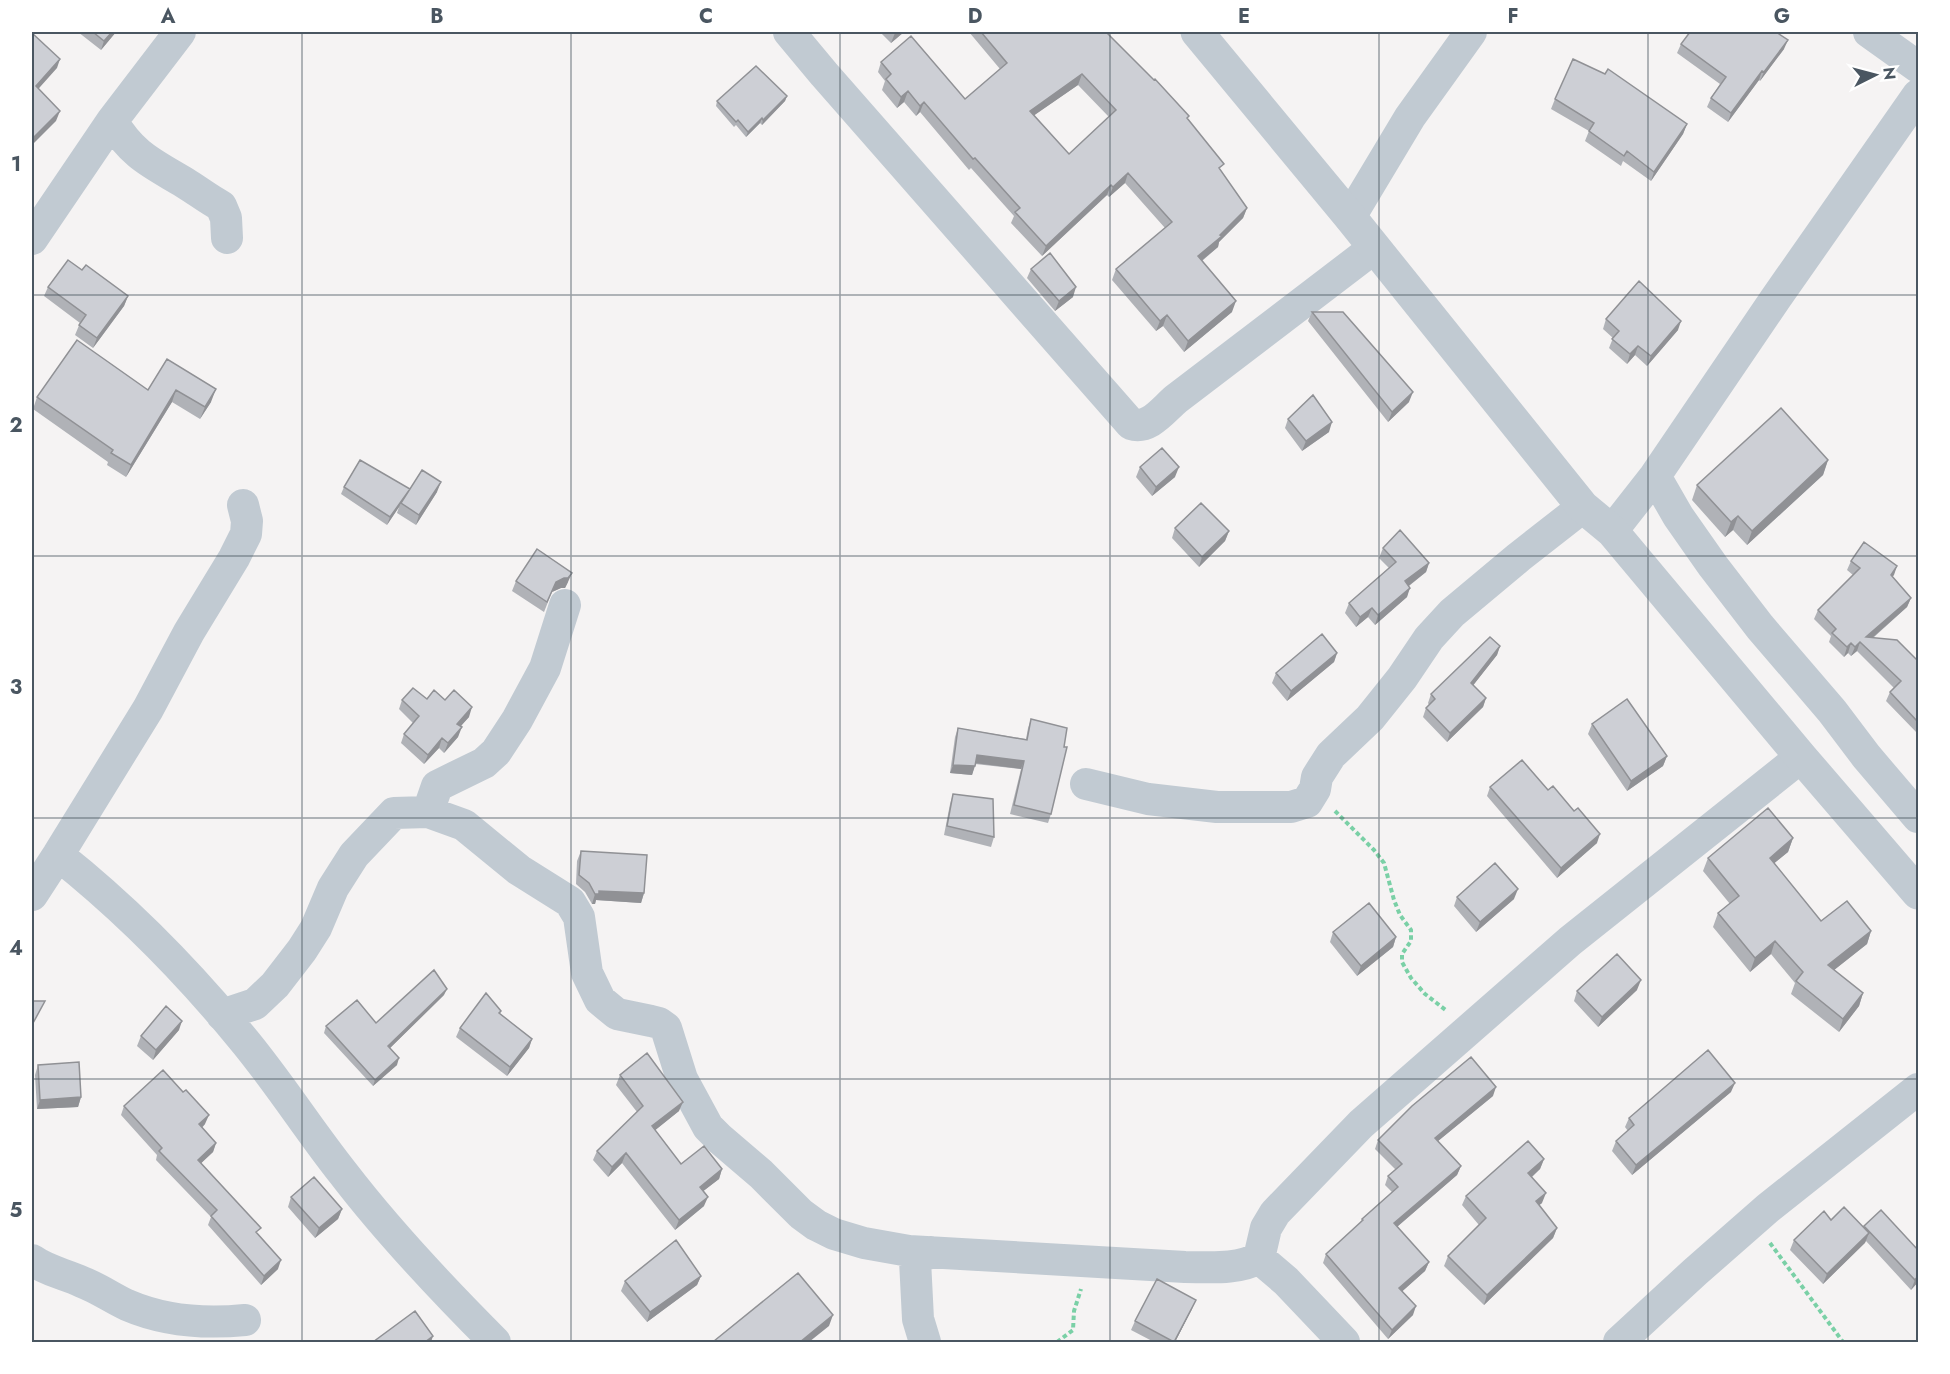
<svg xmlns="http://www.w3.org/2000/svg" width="1950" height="1374" font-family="Jost,sans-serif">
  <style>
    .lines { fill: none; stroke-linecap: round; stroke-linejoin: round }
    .path { stroke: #7ad0a6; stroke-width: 4; stroke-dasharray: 4.5 3; stroke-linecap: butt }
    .minor { stroke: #c1cad2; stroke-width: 32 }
    .tertiary { stroke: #c1cad2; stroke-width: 33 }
    .wall { fill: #b0b2b7; fill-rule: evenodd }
    .shaded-wall { fill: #909195 }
    .building { fill: #cdcfd5; stroke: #909195; stroke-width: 1.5; fill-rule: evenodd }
    .grid { fill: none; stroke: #4a5661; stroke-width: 1.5; stroke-opacity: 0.55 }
    .neatline { fill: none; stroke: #4a5661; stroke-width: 2 }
    .grid-label { font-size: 20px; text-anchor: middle; font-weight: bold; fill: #4a5661 }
  </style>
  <rect width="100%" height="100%" fill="#f5f3f3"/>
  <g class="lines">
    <path class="path" d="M1335 811 1374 850 1384 863 1394 900 1400 915 1411 930V941L1402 954V962L1411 978 1425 994 1447 1011
      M1770 1243 1843 1342
      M1057 1342 1073 1330 1074 1311 1081 1289"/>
    <path class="minor" d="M789 32 824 74 1131 424C1149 430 1163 410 1176 399L1374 248
      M1869 32 1918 67
      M112 121C133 156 152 163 185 183 198 191 208 199 221 206L226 218 227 238
      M1350 217 1410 117 1471 32
      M32 239 112 121 180 32
      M1655 476 1678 516 1713 566 1760 627 1832 711 1866 756 1918 817
      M1612 531 1655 476 1776 298 1918 95
      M1086 784 1148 799 1217 807H1291L1307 802 1315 789 1317 777 1331 755 1370 718 1402 678 1429 638 1452 613 1519 557 1583 507
      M428 812 464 825 519 870 570 902 579 917 587 973 600 1000 617 1014 651 1021 659 1023 666 1028 682 1079 708 1127 720 1139 761 1174 801 1214 816 1225 834 1234 864 1243 909 1251 1185 1267C1209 1267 1238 1270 1259 1258L1266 1228 1275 1213 1361 1124 1570 941 1801 757
      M58 855C126 909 187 971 242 1038 278 1081 308 1129 343 1173 389 1233 442 1289 495 1342
      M32 895 58 855 148 709 189 632 234 558 246 534 247 521 243 505
      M222 1015 255 1004 275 985 302 950 316 928 333 888 354 855 394 813 428 812 437 786 484 763 496 752 517 720 545 668 565 605
      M1259 1258 1286 1281 1344 1342
      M32 1260C47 1271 65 1274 82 1282 98 1288 112 1298 127 1305 164 1321 205 1324 245 1320
      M925 1342 918 1319 915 1260 931 1252
      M1619 1342 1695 1272 1768 1208 1918 1089"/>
    <path class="tertiary" d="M1197 32 1350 217 1583 507 1612 531 1801 757 1918 893"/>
  </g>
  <path class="wall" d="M78 32H116L101 50Z
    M880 32H904L891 43Z
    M969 32H1106L1188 120 1221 171 1247 208 1243 218 1219 242 1218 247 1202 261 1232 312 1184 352 1163 326 1156 331 1112 280 1116 269 1165 228 1125 183 1109 197 1107 195 1042 256 1011 223 1014 216 971 168 969 170 920 112 916 116 904 102 897 108 882 90 885 81 878 72 881 62 965 99 1000 69ZM1078 85 1109 117 1069 154 1034 115Z
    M1681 44 1784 49 1760 81 1759 80 1728 122 1707 107 1711 98 1720 84 1677 53Z
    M787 96 785 101 762 125 760 123 746 137 736 125 734 127 716 106 717 101Z
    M1555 99 1687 124 1683 134 1651 181 1623 161 1621 166 1585 141 1589 131 1551 109Z
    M1031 269 1073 297 1055 311 1027 278Z
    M82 270 128 296 124 306 93 348 75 335 80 323 44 296 48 287Z
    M1312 312 1409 402 1388 422 1308 321Z
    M1606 319 1678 330 1647 366 1635 355 1627 364 1609 348 1613 338 1603 329Z
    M167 359 211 402 200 419 172 402 126 477 107 465 108 462 33 409 37 397 148 390Z
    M1288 419 1329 432 1302 451 1285 428Z
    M1828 460 1823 475 1747 545 1733 530 1725 537 1692 500 1697 485Z
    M1140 467 1175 477 1152 496 1136 477Z
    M344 487 410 489 437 492 416 525 397 513 399 507 387 525 341 494Z
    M1175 528 1229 531 1225 541 1199 567 1172 538Z
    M1383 548 1429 563 1426 572 1409 586 1407 597 1375 625 1368 617 1356 627 1345 613 1349 603 1389 568 1379 558Z
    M1851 561 1897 566 1892 577 1911 598 1907 607 1873 638 1918 661V734L1886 701 1890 692 1894 688 1857 651 1851 656 1848 653 1844 657 1829 642 1831 636 1814 619 1818 610 1853 575 1847 570Z
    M516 581 568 582 565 588H561L552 592 544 612 512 591Z
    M1500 646 1497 655 1473 685 1486 698 1483 707 1447 742 1423 717 1426 708 1429 705 1428 703 1431 694Z
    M1337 653 1334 662 1287 701 1272 683 1276 673Z
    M427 699 445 700 469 717 460 726 458 737 444 753 439 748 424 764 401 743 404 734 413 723 399 709 402 700Z
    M1031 719 1051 814 1048 823 1010 814 1021 769 975 764 972 775 950 773 955 737 958 728 1026 739 1028 728Z
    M1592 724 1667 756 1663 766 1627 791 1588 734Z
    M1490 787 1548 790 1597 843 1557 878 1487 796Z
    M953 794 994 837 991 847 944 835 950 804Z
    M1793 838 1788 852 1774 863 1821 921 1871 931 1867 944 1834 970 1863 993 1859 1006 1839 1032 1791 994 1795 983 1771 954 1750 972 1713 927 1718 913 1730 904 1703 871 1708 858Z
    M581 851 644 893 641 903 596 900 595 904H592L585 892 576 884 577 861Z
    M1457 897 1514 899 1476 932 1454 906Z
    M1333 932 1396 937 1393 947 1357 976 1330 942Z
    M1637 990 1598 1027 1574 1001 1577 991Z
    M444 995 390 1048 397 1065 373 1086 324 1033 326 1026 376 1023Z
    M501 1011 500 1014 532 1039 529 1048 507 1076 456 1037 460 1028Z
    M179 1030 153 1060 137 1046 141 1036Z
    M38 1065 81 1097 78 1107 37 1109 35 1075Z
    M620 1075 679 1111 655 1130 681 1164 722 1169 719 1179 703 1191 704 1206 675 1230 622 1163 608 1177 593 1160 597 1151 637 1112 616 1085Z
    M183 1092 205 1124 202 1128 216 1143 213 1152 201 1163 258 1235 278 1269 261 1285 208 1225 211 1217 156 1160 157 1155 121 1115 124 1106Z
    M1731 1092 1632 1175 1612 1151 1616 1141 1628 1131 1625 1127 1629 1118Z
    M1493 1096 1438 1141 1461 1166 1457 1175 1397 1227 1429 1262 1425 1271 1402 1291 1413 1315 1388 1339 1323 1263 1326 1254 1360 1223 1362 1219 1392 1192 1385 1185 1388 1176 1396 1170 1375 1149 1378 1140Z
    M1544 1159 1540 1169 1532 1177 1542 1203 1539 1205 1557 1228 1553 1238 1484 1305 1444 1266 1448 1256 1479 1225 1462 1205 1466 1196Z
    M291 1197 342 1209 338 1219 315 1238 288 1207Z
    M1831 1220 1863 1228 1864 1226 1918 1282 1911 1290 1866 1241 1823 1284 1790 1250 1794 1240Z
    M701 1276 697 1285 647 1322 621 1291 625 1281Z
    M1192 1309 1175 1342H1154L1131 1330 1135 1321Z"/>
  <path class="shaded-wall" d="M112 32H116L101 50 104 41Z
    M896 32H904L891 43 895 33Z
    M1788 40 1784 49 1760 81 1764 72Z
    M60 59 57 68 32 96 36 86Z
    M1762 71 1759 80 1728 122 1731 113Z
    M1082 74 1078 85 1026 121 1030 111Z
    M908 91 904 102 897 108 901 97Z
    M787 96 785 101 762 125 763 120Z
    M924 102 920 112 916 116 920 106Z
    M60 111 56 121 32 145V139Z
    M762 118 760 123 746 137 748 132Z
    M1687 124 1683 134 1651 181 1654 172Z
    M1128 173 1125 183 1109 197 1113 187Z
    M1111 185 1107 195 1042 256 1046 246Z
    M1247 208 1243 218 1219 242 1218 247 1194 267 1198 256Z
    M1076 287 1073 297 1055 311 1059 301Z
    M128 296 124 306 93 348 97 338Z
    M1236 301 1232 312 1184 352 1188 341Z
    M1167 315 1163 326 1156 331 1160 321Z
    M1681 321 1678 330 1647 366 1651 356Z
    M1638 346 1635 355 1627 364 1630 354Z
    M216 389 211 402 200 419 205 407Z
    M176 390 172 402 126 477 131 465Z
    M1413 392 1409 402 1388 422 1392 412Z
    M1332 422 1329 432 1302 451 1306 441Z
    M1828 460 1823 475 1747 545 1752 531Z
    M1179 467 1175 477 1152 496 1156 487Z
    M441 482 437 492 416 525 419 515Z
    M410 489 401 503 399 507 387 525 390 517Z
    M1738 516 1733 530 1725 537 1731 522Z
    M1229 531 1225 541 1199 567 1202 557Z
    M1429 563 1426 572 1402 591 1405 581Z
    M1897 566 1894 575 1887 584 1891 575Z
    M572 573 568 582 565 588H561L552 592 544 612 556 582Z
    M1410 588 1407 597 1375 625 1378 615Z
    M1911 598 1907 607 1863 646 1866 637Z
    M1372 608 1368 617 1356 627 1360 617Z
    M1860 642 1857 651 1851 656 1855 647Z
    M1851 643 1848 653 1844 657 1847 647Z
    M1500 646 1497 655 1468 692 1471 683Z
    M1337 653 1334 662 1287 701 1291 691Z
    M1486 698 1483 707 1447 742 1450 733Z
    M472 707 469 717 454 734 457 724Z
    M462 727 458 737 444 753 448 743Z
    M442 738 439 748 424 764 428 755Z
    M977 755 1024 761 1021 769 974 763Z
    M1667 756 1663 766 1627 791 1631 781Z
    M953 765 975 766 972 775 950 773Z
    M1600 834 1597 843 1557 878 1561 868Z
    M1793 838 1788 852 1765 871 1770 858Z
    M1518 889 1514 899 1476 932 1480 922Z
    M599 891 644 893 641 903 596 900 595 904H592L595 894Z
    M1871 931 1867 944 1824 978 1828 965Z
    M1396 937 1393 947 1357 976 1361 966Z
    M1775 941 1771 954 1750 972 1755 958Z
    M1641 980 1637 990 1598 1027 1602 1017Z
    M447 989 444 995 386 1052 388 1046Z
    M1863 993 1859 1006 1839 1032 1843 1019Z
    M182 1021 179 1030 153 1060 156 1050Z
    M532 1039 529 1048 507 1076 510 1067Z
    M399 1058 397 1065 373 1086 375 1080Z
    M1735 1083 1731 1092 1632 1175 1636 1165Z
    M1496 1087 1493 1096 1432 1146 1435 1138Z
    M81 1097 78 1107 37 1109 40 1100Z
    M683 1102 679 1111 648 1136 652 1126Z
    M209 1115 205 1124 195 1134 199 1124Z
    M216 1143 213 1152 195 1169 198 1160Z
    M626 1153 622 1163 608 1177 612 1167Z
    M1544 1159 1540 1169 1525 1183 1528 1173Z
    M1461 1166 1457 1175 1391 1232 1394 1223Z
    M722 1169 719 1179 697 1196 700 1187Z
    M1546 1193 1542 1203 1532 1211 1536 1201Z
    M708 1197 704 1206 675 1230 679 1220Z
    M342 1209 338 1219 315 1238 319 1228Z
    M1557 1228 1553 1238 1484 1305 1487 1295Z
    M1869 1233 1865 1243 1823 1284 1827 1274Z
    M281 1260 278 1269 261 1285 264 1276Z
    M1429 1262 1425 1271 1396 1297 1399 1288Z
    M701 1276 697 1285 647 1322 650 1312Z
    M1918 1276V1282L1911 1290 1915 1280Z
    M1196 1300 1192 1309 1175 1342H1174Z
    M1416 1306 1413 1315 1388 1339 1392 1330Z
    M833 1315 829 1326 809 1342H800Z
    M433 1336 431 1342H425Z"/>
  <path class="building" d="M93 32H112L104 41Z
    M981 32H1106L1154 80 1155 79 1189 116 1187 118 1224 164 1219 168 1247 208 1220 235 1222 236 1198 256 1236 301 1188 341 1167 315 1160 321 1116 269 1172 222 1128 173 1113 187 1111 185 1046 246 1015 212 1020 208 975 158 973 159 924 102 920 106 908 91 901 97 886 79 891 74 881 62 911 36 965 99 1007 63ZM1082 74 1116 110 1069 154 1030 111Z
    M1690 32H1776L1788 40 1764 72 1762 71 1731 113 1711 98 1726 77 1681 44Z
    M32 33 60 59 36 86 60 111 32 139Z
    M1573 59 1605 74 1608 69 1687 124 1654 172 1627 151 1624 156 1589 131 1594 123 1555 99Z
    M756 66 787 96 763 120 762 118 748 132 738 120 736 122 717 101Z
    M1050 253 1076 287 1059 301 1031 269Z
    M68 260 82 270 86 265 128 296 97 338 79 325 86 315 48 287Z
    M1639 281 1681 321 1651 356 1638 346 1630 354 1612 339 1619 331 1606 319Z
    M1312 312H1343L1413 392 1392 412Z
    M77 340 148 390 167 359 216 389 205 407 176 390 131 465 111 453 113 450 37 397Z
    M1313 395 1332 422 1306 441 1288 419Z
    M1781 408 1828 460 1752 531 1738 516 1731 522 1697 485Z
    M1162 448 1179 467 1156 487 1140 467Z
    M360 460 410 489 390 517 344 487Z
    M422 470 441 482 419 515 401 503Z
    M1201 503 1229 531 1202 557 1175 528Z
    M1400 530 1429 563 1405 581 1410 588 1378 615 1372 608 1360 617 1349 603 1396 562 1383 548Z
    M1864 542 1897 566 1891 575 1911 598 1866 637 1897 640 1918 661V722L1890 692 1901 681 1860 642 1855 647 1851 643 1847 647 1832 633 1836 629 1818 610 1860 568 1851 561Z
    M537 549 572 573 568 578H564L556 582 547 602 516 581Z
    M1322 634 1337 653 1291 691 1276 673Z
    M1490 637 1500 646 1471 683 1486 698 1450 733 1426 708 1435 699 1431 694Z
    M413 688 427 699 434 690 445 700 454 690 472 707 457 724 462 727 448 743 442 738 428 755 404 734 419 716 402 700Z
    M1627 699 1667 756 1631 781 1592 724Z
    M1031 719 1067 728 1064 747H1067L1051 814 1014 805 1024 761 977 755 975 766 953 765 958 728 1027 740Z
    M1522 760 1548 790 1553 786 1574 811 1578 808 1600 834 1561 868 1490 787Z
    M953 794 993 799 994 837 947 826Z
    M1768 808 1793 838 1770 858 1821 921 1847 901 1871 931 1828 965 1863 993 1843 1019 1796 981 1803 972 1775 941 1755 958 1718 913 1739 896 1708 858Z
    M581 851 647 855 644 893 599 891V894H595L589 883 579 875Z
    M1495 863 1518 889 1480 922 1457 897Z
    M1369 903 1396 937 1361 966 1333 932Z
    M1617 954 1641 980 1602 1017 1577 991Z
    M434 970 447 989 388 1046 399 1058 375 1080 326 1026 357 1000 376 1023Z
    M486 993 501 1011 499 1013 532 1039 510 1067 460 1028Z
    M32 1001H45L32 1025Z
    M166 1006 182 1021 156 1050 141 1036Z
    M1708 1050 1735 1083 1636 1165 1616 1141 1634 1125 1629 1118Z
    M647 1053 683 1102 652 1126 681 1164 704 1146 722 1169 700 1187 708 1197 679 1220 626 1153 612 1167 597 1151 643 1106 620 1075Z
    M1471 1057 1496 1087 1435 1138 1461 1166 1394 1223 1429 1262 1399 1288 1416 1306 1392 1330 1326 1254 1363 1220 1362 1219 1398 1187 1388 1176 1402 1164 1378 1140 1412 1106Z
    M79 1062 81 1097 40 1100 38 1065Z
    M163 1070 183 1092 186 1090 209 1115 199 1124 216 1143 198 1160 261 1228 256 1232 281 1260 264 1276 211 1216 217 1210 159 1151 162 1148 124 1106Z
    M1528 1141 1544 1159 1528 1173 1546 1193 1536 1201 1557 1228 1487 1295 1448 1256 1486 1218 1466 1196Z
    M314 1177 342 1209 319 1228 291 1197Z
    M1844 1207 1869 1233 1827 1274 1794 1240 1824 1211 1831 1220Z
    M1881 1210 1918 1250V1276L1915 1280 1864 1226Z
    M676 1240 701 1276 650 1312 625 1281Z
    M798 1273 833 1315 800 1342H716L714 1341Z
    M1157 1279 1196 1300 1174 1342 1135 1321Z
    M415 1311 433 1336 425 1342H373Z"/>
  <path class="grid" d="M302 32V1342M571 32V1342M840 32V1342M1110 32V1342M1379 32V1342M1648 32V1342M32 295H1918M32 556H1918M32 818H1918M32 1079H1918"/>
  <rect width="1950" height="1374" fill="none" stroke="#ffffff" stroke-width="66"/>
  <g transform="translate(1875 75) rotate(84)" stroke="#ffffff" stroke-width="4.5" paint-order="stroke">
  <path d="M0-4.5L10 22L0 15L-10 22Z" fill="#4a5661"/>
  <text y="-9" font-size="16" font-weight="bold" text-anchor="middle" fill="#4a5661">N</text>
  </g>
  <rect x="33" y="33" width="1884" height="1308" class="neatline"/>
  <g class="grid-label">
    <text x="168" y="23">A</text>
    <text x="437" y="23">B</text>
    <text x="706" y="23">C</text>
    <text x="975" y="23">D</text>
    <text x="1244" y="23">E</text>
    <text x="1513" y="23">F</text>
    <text x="1782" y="23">G</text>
    <text x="16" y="171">1</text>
    <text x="16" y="432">2</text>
    <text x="16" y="694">3</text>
    <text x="16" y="955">4</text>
    <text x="16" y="1217">5</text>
  </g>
</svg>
